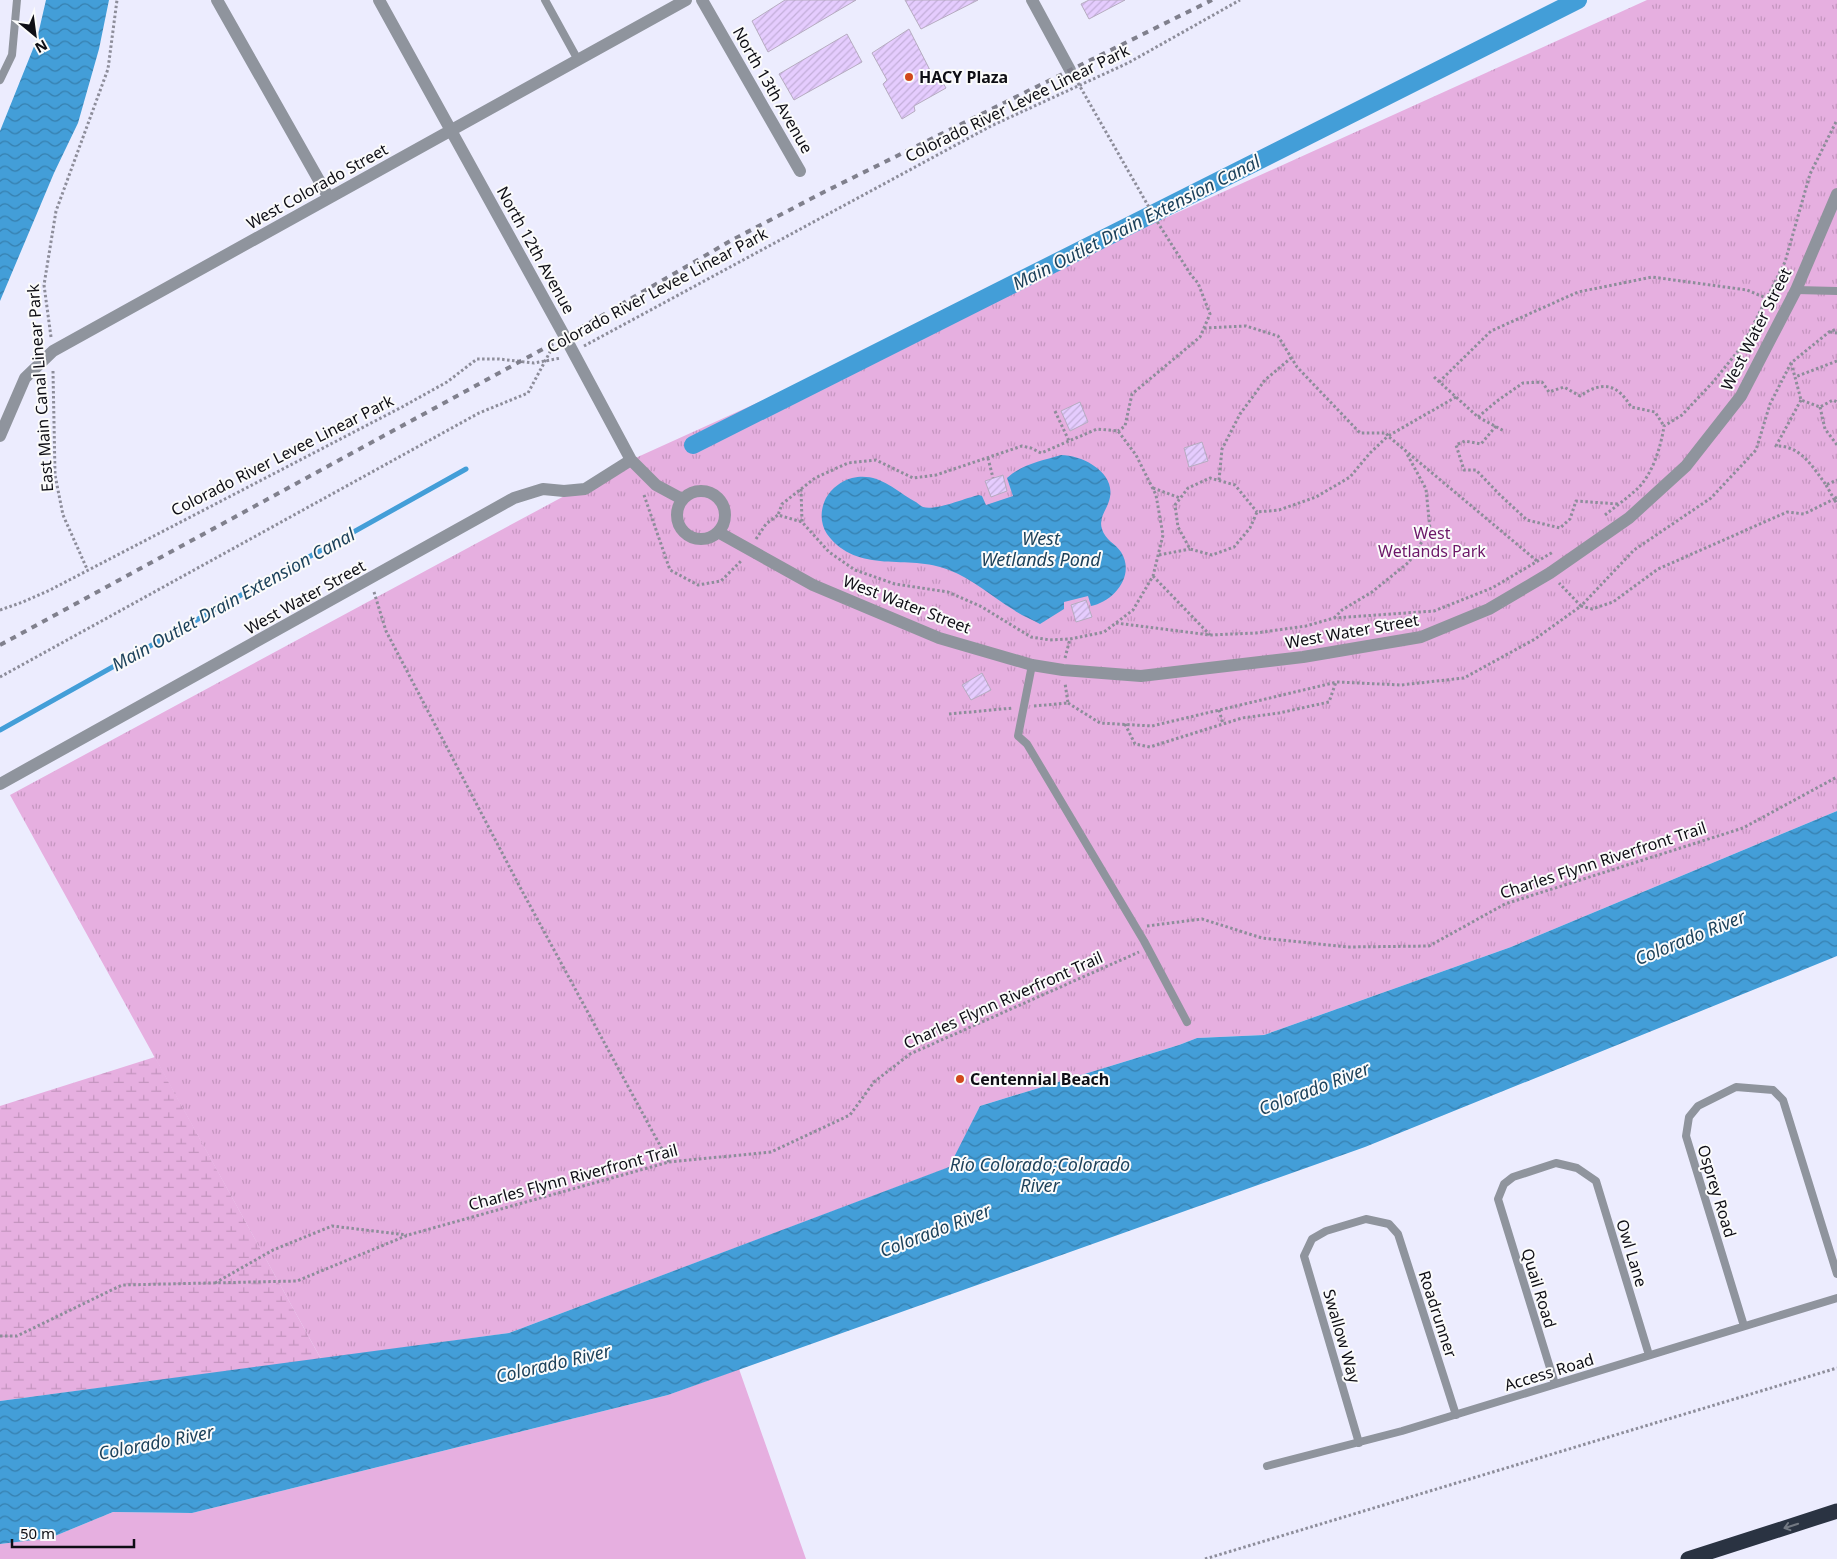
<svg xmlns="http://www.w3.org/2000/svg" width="1837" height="1559" font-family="'Noto Sans',sans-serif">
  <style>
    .grass { fill: #e6afe0 }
    .wetland { fill: url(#wetland-marsh) }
    .park { fill: url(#park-tufts) }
    .water { fill: url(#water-waves) }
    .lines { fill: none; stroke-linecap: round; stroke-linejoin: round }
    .stream { stroke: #439ed8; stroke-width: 5 }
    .canal { stroke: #439ed8; stroke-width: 18 }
    .building { fill: url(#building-hatch); stroke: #b6acc0 }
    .path { stroke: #8d8d9a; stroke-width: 3; stroke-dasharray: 2.5 2.5; stroke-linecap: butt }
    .lane { stroke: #8f949d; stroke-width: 8 }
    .street { stroke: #8f949d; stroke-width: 12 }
    .highway { stroke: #2a3342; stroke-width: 15 }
    .rail { stroke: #80808d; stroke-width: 4; stroke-dasharray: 6 6; stroke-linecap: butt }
    .oneway { stroke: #737983 }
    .poi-dot { fill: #d1491b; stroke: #fbfbfb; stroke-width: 2 }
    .labels { text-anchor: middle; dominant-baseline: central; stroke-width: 4; stroke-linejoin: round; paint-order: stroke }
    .poi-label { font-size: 16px; font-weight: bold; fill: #0e0e15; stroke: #fbfbfb; text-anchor: start }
    .street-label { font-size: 16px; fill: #0e0e15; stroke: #fbfbfb }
    .park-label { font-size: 16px; fill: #6c1668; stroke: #fbfbfb }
    .water-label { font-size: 18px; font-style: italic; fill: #1d425b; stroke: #fbfbfb }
  </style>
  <defs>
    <pattern id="wetland-marsh" width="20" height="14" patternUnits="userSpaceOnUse" patternTransform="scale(1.25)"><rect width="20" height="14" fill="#e6afe0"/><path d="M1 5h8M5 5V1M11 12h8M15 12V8" fill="none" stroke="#c495bf"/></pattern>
    <pattern id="park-tufts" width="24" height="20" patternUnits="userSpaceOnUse" patternTransform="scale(1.25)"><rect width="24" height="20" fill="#e6afe0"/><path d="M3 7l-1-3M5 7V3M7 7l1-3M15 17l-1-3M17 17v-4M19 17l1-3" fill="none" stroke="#c495bf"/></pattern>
    <pattern id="water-waves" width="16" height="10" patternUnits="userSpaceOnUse" patternTransform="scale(1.25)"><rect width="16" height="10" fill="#439ed8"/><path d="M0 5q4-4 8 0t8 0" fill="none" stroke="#367fae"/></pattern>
    <pattern id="building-hatch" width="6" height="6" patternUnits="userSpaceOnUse" patternTransform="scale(1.25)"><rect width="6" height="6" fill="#e5ccfe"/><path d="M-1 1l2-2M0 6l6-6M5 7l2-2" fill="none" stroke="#c3aed9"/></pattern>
  </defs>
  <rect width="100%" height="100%" fill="#ececfe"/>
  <path class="grass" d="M739 1369 806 1559H0V1544L50 1538 113 1512 192 1513 668 1395Z"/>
  <path class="wetland" d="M155 1057 321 1359 0 1401V1106Z"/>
  <path class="park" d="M1647 0H1837V811L1511 947 1264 1035 1197 1038 1179 1045 980 1106 950 1167 509 1333 321 1359 10 795 631 460Z"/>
  <path class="water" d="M46 0H109L99 49 78 123 54 173 0 301V131L37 39Z
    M1061 455C1082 455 1115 472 1110 497 1108 509 1098 517 1102 529 1105 540 1116 544 1121 552 1136 576 1113 602 1091 606L1088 596 1064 602V609L1040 624C1032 619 1022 616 1014 610 992 597 973 579 949 570 908 553 858 576 827 534 820 523 820 510 826 498 832 488 841 481 852 478 878 472 893 489 914 501 917 502 920 506 923 507 936 511 965 498 979 495L982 496 986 505 1013 496 1007 478C1023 464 1041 461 1061 455Z
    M1837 811V956L1365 1147 668 1395 192 1513 113 1512 50 1538 0 1544V1401L509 1333 949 1167 980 1106 1179 1045 1197 1038 1264 1035 1511 947Z"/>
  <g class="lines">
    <path class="stream" d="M0 730 466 469"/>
    <path class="canal" d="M693 445 1578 0"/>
  </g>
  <path class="building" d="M785 0H856L768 52 752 21Z
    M905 0H978L921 29Z
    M1089 0H1125L1089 19 1081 4Z
    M909 29 934 78 939 76 946 88 914 106 915 111 902 119 883 84 887 80 872 53Z
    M847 34 862 62 794 100 779 74Z
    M1080 402 1088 422 1070 431 1061 411Z
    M1202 442 1208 461 1189 467 1184 448Z
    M1003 475 1007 491 991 497 985 481Z
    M1086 600 1092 617 1076 622 1071 605Z
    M982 673 991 690 971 700 962 685Z"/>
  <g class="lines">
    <path class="path" d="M1078 83 1158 223 1191 275 1198 283 1210 314 1200 337 1132 394 1125 426 1118 431
      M1204 328 1246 326 1278 336 1297 367 1360 433H1386L1388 436 1370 453 1350 477 1316 497 1279 510 1257 512 1250 528 1234 547 1212 555 1190 549 1178 527 1175 505 1188 488 1210 478 1235 485 1257 512
      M1830 332 1837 333
      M51 337 44 285 56 211 108 69 117 0
      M584 346 991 126 1128 63 1240 0
      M1837 361 1795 377 1801 400 1820 407 1833 400 1837 402
      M1791 363 1795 377
      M53 371 55 475 63 515 87 569
      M1434 377 1478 417 1504 431
      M1439 382 1491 331 1578 292 1652 277 1747 290 1766 298
      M1456 397 1388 436 1537 561
      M1801 400 1776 446C1800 445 1813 467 1826 485L1837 480
      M1820 407 1825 429 1837 445
      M1055 411 1069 441
      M1478 417 1497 401 1523 383 1542 382 1549 392 1564 387 1580 396C1602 381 1617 383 1631 407L1655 412 1664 426
      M1496 426 1481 444 1465 441 1456 445 1464 470H1476L1500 495 1527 520 1560 528 1570 519 1576 501 1618 504
      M988 458 993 478
      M1219 480 1222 449 1240 414 1265 380 1291 358
      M1826 485 1834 499 1804 514 1787 512 1658 569 1613 602 1592 609 1581 606 1634 550 1711 498 1756 450 1770 404 1791 363 1829 332 1837 329
      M1153 488 1180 498
      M801 489 802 522
      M644 495 670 570 698 585 721 581 741 561
      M1837 497 1834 499 1837 504
      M1605 515C1615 507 1626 499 1636 490 1652 476 1661 447 1664 426L1682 415 1713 382 1743 345 1785 262 1810 174 1837 120
      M756 539 766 524 778 515 802 522 829 552 855 570 895 584 948 592 982 607 1031 637 1050 640 1070 639 1104 632 1133 610 1153 576 1163 535 1156 495 1136 455 1118 431 1097 429 1041 453 1031 448 1022 446 936 475 913 478 876 460 848 463 815 478 782 504 778 515
      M1159 555 1190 549
      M1153 576 1210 635
      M374 592 386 631 521 889 669 1162
      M0 610 23 602 50 590 402 407 447 382 477 359H499L534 363 561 358
      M1334 618 1342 610 1372 592 1409 562 1430 529 1426 489 1407 454
      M1116 623 1210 635 1256 633 1306 626 1334 618 1434 611 1492 588 1553 552
      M1065 658 1070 639
      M0 677 479 413 528 393 551 350 556 348
      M1068 703 1100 723 1152 726 1337 682 1401 685 1464 678 1535 639 1581 606 1559 583
      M1034 706 1068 703 1065 683
      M1219 710 1223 724
      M949 714 1013 708
      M1125 724 1135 744 1150 747 1242 718 1279 713 1329 702 1336 682
      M1147 926 1202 919 1262 938 1348 947 1429 946 1505 904 1743 828 1837 777
      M215 1283 273 1250 332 1226 407 1235
      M0 1336H17L122 1285 297 1281 408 1235 669 1162 771 1152 850 1115 874 1082 910 1054 1139 952
      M1205 1559 1837 1368"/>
    <path class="lane" d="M545 0 578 60
      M0 80 12 55 17 0
      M1796 290 1837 291
      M1032 665 1018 736 1027 744 1144 941 1187 1022
      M1744 1326 1686 1136 1689 1117 1698 1106 1736 1087 1773 1090 1783 1100 1837 1274
      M1555 1384 1498 1199 1504 1184 1513 1177 1556 1163 1577 1168 1596 1181 1649 1355
      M1359 1443 1304 1256 1312 1239 1326 1231 1366 1219 1389 1224 1398 1234 1456 1415
      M1267 1466 1402 1431 1837 1298"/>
    <path class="street" d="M217 0 329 198
      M379 0 565 337 631 460 656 485 682 499
      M702 0 800 171
      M1032 0 1070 70
      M0 436 25 378 53 351 686 0
      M677 515a24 24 0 1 1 48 0a24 24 0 1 1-48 0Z
      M718 532 813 585 939 638 1032 665 1063 670 1141 676 1303 657 1421 637 1489 609 1550 573 1629 518 1686 466 1741 396 1796 290 1837 194
      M0 784 514 498 543 489 564 491 585 489 631 460"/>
    <path class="highway" d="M1688 1559 1837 1511"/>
    <path class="rail" d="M0 645 565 337 732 240 824 192 1212 0"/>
  </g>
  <defs><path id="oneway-shaft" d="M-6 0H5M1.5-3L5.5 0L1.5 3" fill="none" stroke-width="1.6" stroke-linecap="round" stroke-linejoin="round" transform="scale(1.25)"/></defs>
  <use class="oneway" href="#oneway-shaft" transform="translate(1791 1526) rotate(162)"/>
  <g class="poi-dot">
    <circle cx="909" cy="77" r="5"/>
    <circle cx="960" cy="1079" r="5"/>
  </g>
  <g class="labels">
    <g class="poi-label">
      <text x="919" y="77">HACY Plaza</text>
      <text x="970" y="1079">Centennial Beach</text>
    </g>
    <g class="street-label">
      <text transform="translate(773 90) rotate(60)">North 13th Avenue</text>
      <text transform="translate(1017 103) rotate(-26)">Colorado River Levee Linear Park</text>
      <text transform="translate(317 186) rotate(-29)">West Colorado Street</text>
      <text transform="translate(536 250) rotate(61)">North 12th Avenue</text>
      <text transform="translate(657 290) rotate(-28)">Colorado River Levee Linear Park</text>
      <text transform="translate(1756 329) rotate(-63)">West Water Street</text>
      <text transform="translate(40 388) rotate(-94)">East Main Canal Linear Park</text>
      <text transform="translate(282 455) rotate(-27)">Colorado River Levee Linear Park</text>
      <text transform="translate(305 597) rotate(-29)">West Water Street</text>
      <text transform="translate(907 604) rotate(21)">West Water Street</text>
      <text transform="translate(1352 631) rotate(-10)">West Water Street</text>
      <text transform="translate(1603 860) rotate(-18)">Charles Flynn Riverfront Trail</text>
      <text transform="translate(1003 1000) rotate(-24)">Charles Flynn Riverfront Trail</text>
      <text transform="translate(573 1177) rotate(-15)">Charles Flynn Riverfront Trail</text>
      <text transform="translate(1717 1191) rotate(73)">Osprey Road</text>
      <text transform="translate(1632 1253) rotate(73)">Owl Lane</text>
      <text transform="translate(1539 1288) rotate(73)">Quail Road</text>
      <text transform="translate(1438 1314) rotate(72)">Roadrunner</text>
      <text transform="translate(1342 1336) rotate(74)">Swallow Way</text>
      <text transform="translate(1549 1372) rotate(-17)">Access Road</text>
    </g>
    <g class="park-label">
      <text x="1432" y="533">West<tspan x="1432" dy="18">Wetlands Park</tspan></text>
    </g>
    <g class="water-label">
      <text transform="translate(1136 222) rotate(-27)">Main Outlet Drain Extension Canal</text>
      <text x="1041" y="538">West<tspan x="1041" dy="21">Wetlands Pond</tspan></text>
      <text transform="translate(233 599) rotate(-29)">Main Outlet Drain Extension Canal</text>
      <text transform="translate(1690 937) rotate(-22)">Colorado River</text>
      <text transform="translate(1314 1088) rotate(-21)">Colorado River</text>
      <text x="1040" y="1164">Río Colorado;Colorado<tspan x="1040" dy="21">River</tspan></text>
      <text transform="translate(935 1230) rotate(-21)">Colorado River</text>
      <text transform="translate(553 1363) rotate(-13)">Colorado River</text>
      <text transform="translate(156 1442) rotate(-11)">Colorado River</text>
    </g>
  </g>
  <g transform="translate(35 35) rotate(151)" stroke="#fbfbfb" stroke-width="4" paint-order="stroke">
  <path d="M0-4L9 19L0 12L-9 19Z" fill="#0e0e15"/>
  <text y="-8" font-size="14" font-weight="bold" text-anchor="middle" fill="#0e0e15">N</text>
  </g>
  <path d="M12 1539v8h122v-8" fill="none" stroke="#0e0e15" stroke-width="2.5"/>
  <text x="20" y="1539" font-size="15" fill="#0e0e15" stroke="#fbfbfb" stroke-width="4" paint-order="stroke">50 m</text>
</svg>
